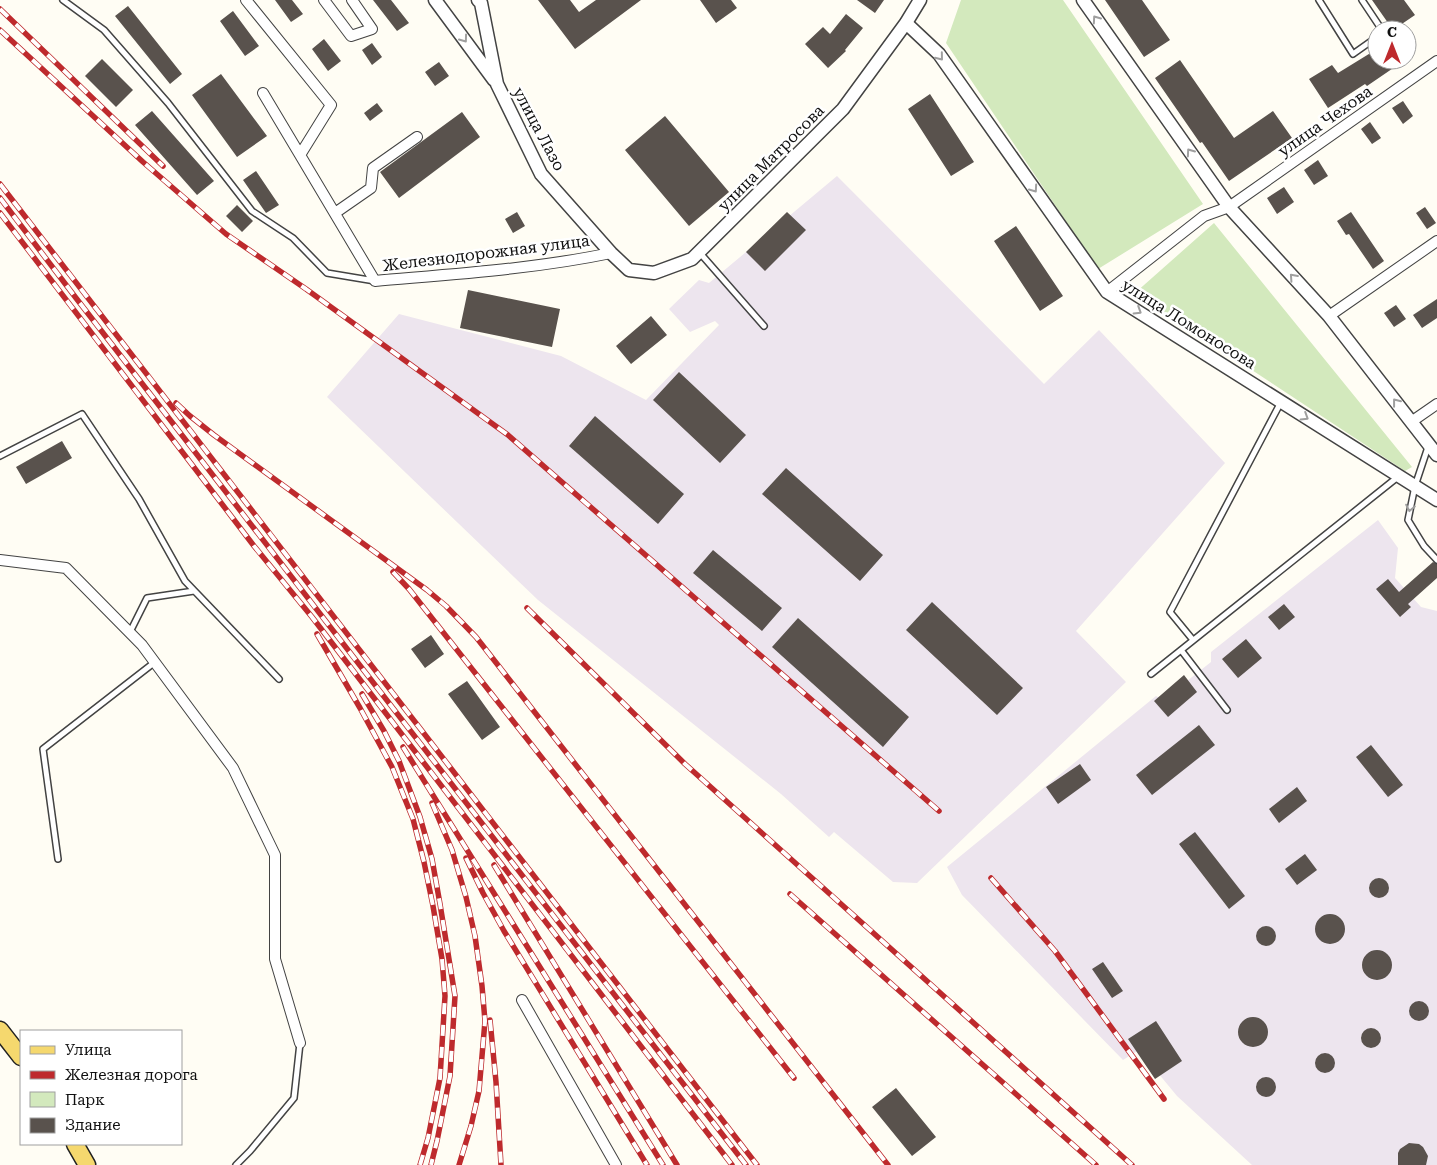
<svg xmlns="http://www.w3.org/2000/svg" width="1437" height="1165" font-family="'Roboto Serif',serif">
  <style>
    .industrial { fill: #ede5ee }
    .green { fill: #d3e9bd }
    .building { fill: #59524d }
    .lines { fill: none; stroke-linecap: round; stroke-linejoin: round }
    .service-casing { stroke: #434343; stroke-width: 8 }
    .minor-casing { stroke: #434343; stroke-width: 12 }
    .tertiary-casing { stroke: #434343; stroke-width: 15 }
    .primary-casing { stroke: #212121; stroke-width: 19 }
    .service { stroke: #fff; stroke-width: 5 }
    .minor { stroke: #fff; stroke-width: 10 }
    .tertiary { stroke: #fff; stroke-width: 12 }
    .primary { stroke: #f5d86e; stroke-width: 16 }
    .rail-casing { stroke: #be2a2d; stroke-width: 5.5 }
    .rail { stroke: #fff; stroke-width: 4; stroke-dasharray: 11; stroke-linecap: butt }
    .oneway { stroke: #9f9f9f }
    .labels { text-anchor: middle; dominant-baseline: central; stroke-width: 5; stroke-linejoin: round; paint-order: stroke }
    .street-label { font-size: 16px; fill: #101010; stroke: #fff }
  </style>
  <rect width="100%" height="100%" fill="#fffdf4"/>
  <path class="industrial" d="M837 176 1044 384 1099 330 1225 463 1076 631 1126 682 917 883 893 882 834 832 829 837 781 794 538 600 327 397 399 314 561 356 646 400 719 325 715 321 690 332 669 309 699 280 709 283Z
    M1378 520 1398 548 1395 578 1421 607 1437 611V1165H1252L1177 1096 1139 1050 1123 1060 962 895 947 867 1156 696 1163 700 1211 662V652Z"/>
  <path class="green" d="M961 0H1063L1203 204 1098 269 946 43Z
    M1214 223 1412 467 1405 471 1135 293Z"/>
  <path class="building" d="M275 0H292L303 14 291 22Z
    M373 0H391L409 23 397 31Z
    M538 0H570L579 12 596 0H641L575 49Z
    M700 0H731L737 8 716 23Z
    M857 0H884L875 13Z
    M1105 0H1142L1170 40 1144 57Z
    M1372 0H1404L1415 15 1393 30Z
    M128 6 182 74 170 84 115 16Z
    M233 11 259 46 245 56 220 21Z
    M846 14 863 28 845 50 846 51 828 68 805 44 823 27 830 34Z
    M324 39 341 61 328 71 312 49Z
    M372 43 382 57 372 65 362 50Z
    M1377 49V60H1405L1367 86 1365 84 1328 108 1309 79 1332 65 1338 73Z
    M102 59 133 90 116 107 85 76Z
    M1180 60 1234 138 1273 111 1292 138 1229 181 1202 142 1200 143 1155 78Z
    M439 62 449 76 435 86 425 72Z
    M221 74 267 136 237 157 192 95Z
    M930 94 974 162 951 176 908 109Z
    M1403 101 1413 116 1403 124 1392 108Z
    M377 103 383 111 370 121 364 113Z
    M152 111 214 181 197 195 135 125Z
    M462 112 480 137 399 198 380 172Z
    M665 116 729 192 689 226 625 150Z
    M1370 122 1381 138 1372 144 1361 129Z
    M1318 160 1328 176 1314 185 1304 170Z
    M256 171 279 205 266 213 243 180Z
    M1284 187 1294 202 1277 214 1267 198Z
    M237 205 253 221 242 232 226 216Z
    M1425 207 1436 223 1427 229 1416 213Z
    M517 212 525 226 513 233 505 219Z
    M787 212 806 230 765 271 746 252Z
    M1351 212 1384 261 1373 269 1349 234 1346 235 1337 221Z
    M1016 226 1063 296 1040 311 994 241Z
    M468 290 560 309 552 347 460 328Z
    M1437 299V318L1422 328 1413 315Z
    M1396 305 1406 319 1394 327 1384 313Z
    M651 316 667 335 631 364 616 346Z
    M679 372 746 435 720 463 653 400Z
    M595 416 684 494 658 524 569 446Z
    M62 441 72 458 26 484 16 467Z
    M786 468 883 555 860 581 762 494Z
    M713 550 782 608 762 631 693 573Z
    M1433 562 1437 564V578L1408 604 1411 607 1400 617 1376 589 1388 579 1399 592Z
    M932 602 1023 688 997 715 906 630Z
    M1284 604 1295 617 1279 630 1268 617Z
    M798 618 909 717 883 747 772 647Z
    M431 635 444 654 425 668 411 649Z
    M1246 639 1262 658 1238 678 1222 659Z
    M1184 675 1197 692 1168 717 1154 701Z
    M467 681 500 727 482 740 448 694Z
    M1199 725 1215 745 1152 795 1136 775Z
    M1371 745 1403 785 1388 797 1356 757Z
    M1080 764 1091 780 1058 804 1046 787Z
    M1297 787 1307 801 1279 823 1269 809Z
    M1195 832 1245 896 1229 909 1179 844Z
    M1305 854 1317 870 1297 885 1285 869Z
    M1369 888a10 10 0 1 1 20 0a10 10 0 1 1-20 0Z
    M1315 929a15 15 0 1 1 30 0a15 15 0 1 1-30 0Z
    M1256 936a10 10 0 1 1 20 0a10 10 0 1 1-20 0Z
    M1362 965a15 15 0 1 1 30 0a15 15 0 1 1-30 0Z
    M1103 962 1123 991 1112 998 1092 969Z
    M1409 1011a10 10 0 1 1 20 0a10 10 0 1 1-20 0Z
    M1238 1032a15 15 0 1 1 30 0a15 15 0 1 1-30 0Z
    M1156 1021 1182 1061 1155 1079 1128 1039Z
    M1361 1038a10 10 0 1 1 20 0a10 10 0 1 1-20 0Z
    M1315 1063a10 10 0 1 1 20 0a10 10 0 1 1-20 0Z
    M1256 1087a10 10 0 1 1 20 0a10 10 0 1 1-20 0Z
    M896 1088 936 1137 912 1156 872 1107Z
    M1409 1143 1419 1144 1423 1147 1428 1156 1426 1165H1398V1153L1400 1149Z"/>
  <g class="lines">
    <g class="service-casing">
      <path id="service" d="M63 0 104 30 168 103 252 211 293 238 327 273 375 281
        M1319 0 1353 54 1377 37
        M1362 0 1382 30
        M700 253 764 326
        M1428 447 1415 486 1408 520 1424 546 1437 560
        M0 456 82 414 139 499 185 581 279 679
        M130 632 147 598 194 591
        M1193 640 1170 612 1281 402
        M1181 650 1227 710
        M1151 674 1399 476
        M58 859 43 749 155 662
        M236 1165 250 1151 294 1098 300 1043"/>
    </g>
    <g class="minor-casing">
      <path id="minor" d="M246 0 331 105 300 155 375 281C454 274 534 269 611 253
        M324 0 351 36 372 29 352 0
        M263 93 300 155
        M335 213 371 188 373 168 417 137
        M1107 292 1204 216 1229 207 1437 61
        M1329 316 1437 241
        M1411 422 1437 404
        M0 560 66 568 142 645 233 768 275 855V959L300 1043
        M522 1000 616 1165"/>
    </g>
    <g class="tertiary-casing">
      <path id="tertiary" d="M435 0 494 80
        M478 0 481 3 497 84 541 174 611 253 629 270 654 273 692 259 843 109 906 23 920 0
        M1083 0 1229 207 1329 316 1437 455
        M906 23 939 54 1107 292 1437 500"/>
    </g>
    <g class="primary-casing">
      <path id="primary" d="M0 1030 21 1057
        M75 1144 87 1165"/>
    </g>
    <use href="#service" class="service"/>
    <use href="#minor" class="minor"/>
    <use href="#tertiary" class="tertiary"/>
    <use href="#primary" class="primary"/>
    <g class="rail-casing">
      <path id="rail" d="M0 9 163 166
        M0 30 143 162 226 234 306 289 508 435 939 811
        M0 184 757 1165
        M0 198 76 298 746 1165
        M0 213 254 546 312 617 732 1165
        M176 403 190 416 214 435 427 590 446 606 476 637 888 1165
        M393 572 409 589 794 1078
        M527 608 685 764 1132 1165
        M317 634 360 708 392 767 413 819 424 862 433 906 442 959 445 996 440 1078 428 1138 420 1165
        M362 694 384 731 399 761 420 817 432 859 440 904 455 996 450 1076 437 1141 431 1165
        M403 747 663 1165
        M432 803 452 850 466 897 475 936 482 986 485 1021 479 1091 471 1126 459 1165
        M466 858 483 893 504 931 647 1165
        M494 865 677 1165
        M991 878 1055 951 1164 1099
        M790 894 1096 1165
        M490 1020 496 1082 501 1165"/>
    </g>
    <use href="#rail" class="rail"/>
  </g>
  <defs><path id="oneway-chevron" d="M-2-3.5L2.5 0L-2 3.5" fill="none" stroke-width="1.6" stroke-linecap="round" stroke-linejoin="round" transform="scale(1.25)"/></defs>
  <g class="oneway">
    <use href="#oneway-chevron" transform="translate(1096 19) rotate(-125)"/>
    <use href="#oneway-chevron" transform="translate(464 39) rotate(54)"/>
    <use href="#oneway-chevron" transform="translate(940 57) rotate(51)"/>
    <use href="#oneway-chevron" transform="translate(1190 152) rotate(-125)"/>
    <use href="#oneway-chevron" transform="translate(1034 189) rotate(55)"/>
    <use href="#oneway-chevron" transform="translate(1293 277) rotate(-132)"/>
    <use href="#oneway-chevron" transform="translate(1138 311) rotate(32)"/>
    <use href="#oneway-chevron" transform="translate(1396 402) rotate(-128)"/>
    <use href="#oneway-chevron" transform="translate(1305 417) rotate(32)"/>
    <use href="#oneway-chevron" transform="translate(1410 508) rotate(101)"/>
  </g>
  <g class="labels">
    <g class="street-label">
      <text transform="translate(1325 121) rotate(-35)">улица Чехова</text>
      <text transform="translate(539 129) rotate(62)">улица Лазо</text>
      <text transform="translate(771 158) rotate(-45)">улица Матросова</text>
      <text transform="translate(486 253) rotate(-7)">Железнодорожная улица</text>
      <text transform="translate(1189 324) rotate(32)">улица Ломоносова</text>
    </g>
  </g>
  <rect x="20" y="1030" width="162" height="115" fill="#ffffff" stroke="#9f9f9f"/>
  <rect x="30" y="1046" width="25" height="8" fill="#f5d86e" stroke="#9f9f9f"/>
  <text x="65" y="1055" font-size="15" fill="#101010">Улица</text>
  <rect x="30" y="1071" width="25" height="8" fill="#be2a2d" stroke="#9f9f9f"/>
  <text x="65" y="1080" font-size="15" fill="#101010">Железная дорога</text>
  <rect x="30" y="1092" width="25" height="15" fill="#d3e9bd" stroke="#9f9f9f"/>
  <text x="65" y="1105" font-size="15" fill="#101010">Парк</text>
  <rect x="30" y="1118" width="25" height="15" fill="#59524d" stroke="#9f9f9f"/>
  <text x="65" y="1130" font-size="15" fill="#101010">Здание</text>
  <g transform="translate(1392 45)"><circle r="24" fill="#ffffff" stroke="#9f9f9f"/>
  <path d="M0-4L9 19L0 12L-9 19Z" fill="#be2a2d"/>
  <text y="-8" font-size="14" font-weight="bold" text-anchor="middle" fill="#101010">С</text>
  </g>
</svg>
